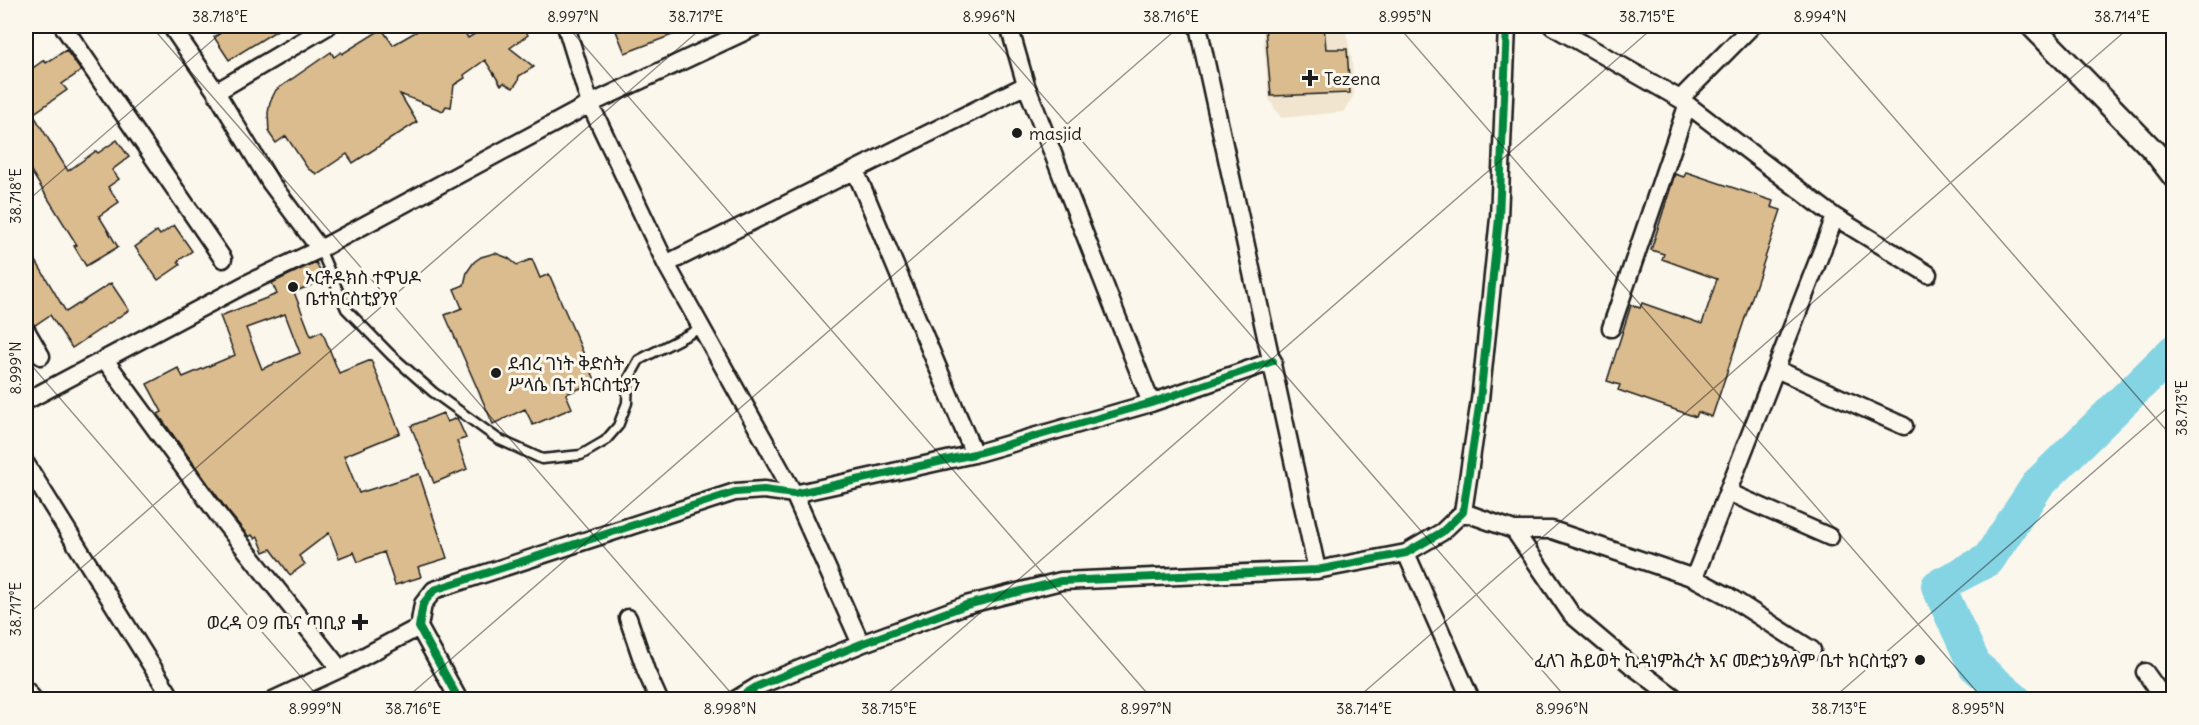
<svg xmlns="http://www.w3.org/2000/svg" width="2199" height="725" font-family="Delius,'Noto Sans Ethiopic',sans-serif">
  <style>
    .built { fill: #f1e5d0 }
    .lines { fill: none; stroke-linecap: round; stroke-linejoin: round }
    .river { stroke: #85d4e3; stroke-width: 34 }
    .building { fill: #dbbc8e; stroke: #1c1c1c; stroke-width: 1.5; fill-rule: evenodd }
    .service-casing { stroke: #1c1c1c; stroke-width: 13 }
    .minor-casing { stroke: #1c1c1c; stroke-width: 21 }
    .tertiary-casing { stroke: #1c1c1c; stroke-width: 26 }
    .service { stroke: #fbf7ec; stroke-width: 8 }
    .minor { stroke: #fbf7ec; stroke-width: 16 }
    .tertiary { stroke: #fbf7ec; stroke-width: 21 }
    .cycleway-casing { stroke: #fbf7ec; stroke-width: 11 }
    .cycleway { stroke: #00873e; stroke-width: 8 }
    .ticks { fill: none; stroke: #1c1c1c; stroke-width: 1.5; stroke-opacity: 0.45 }
    .poi-dot { fill: #1c1c1c; stroke: #fbf7ec; stroke-width: 2 }
    .labels { text-anchor: middle; dominant-baseline: central; stroke-width: 6; stroke-linejoin: round; paint-order: stroke }
    .poi-label { font-size: 18px; fill: #1c1c1c; stroke: #fbf7ec; text-anchor: start }
    .neatline { fill: none; stroke: #1c1c1c; stroke-width: 2 }
    .ticks-label { font-size: 15px; text-anchor: middle; fill: #1c1c1c }
  </style>
  <rect width="100%" height="100%" fill="#fbf7ec"/>
  <filter id="ink" filterUnits="userSpaceOnUse"><feTurbulence type="fractalNoise" baseFrequency=".0167" numOctaves="2"/><feDisplacementMap in="SourceGraphic" scale="12" xChannelSelector="R" yChannelSelector="G"/><feConvolveMatrix kernelMatrix="1 2 1 2 8 2 1 2 1" color-interpolation-filters="sRGB"/></filter>
  <g filter="url(#ink)">
    <path class="built" d="M1262 26H1345L1352 61 1354 95 1343 112 1281 118 1269 99Z"/>
    <g class="lines">
      <path class="river" d="M2015 700 1975 666 1938 586 1988 560 2038 484 2174 351"/>
    </g>
    <path class="building" d="M219 26H284L229 60 214 37 222 32Z
      M426 26H461L468 38 488 26H523L528 35 510 48 534 67 519 76 518 81 513 88 504 83 501 85 485 60 464 75 465 78 454 85 451 107 446 106 443 111 400 94 417 122 353 163 347 154 317 174 308 169 286 136 276 143 269 133 268 113 270 102 276 90 331 52 334 57 341 52 342 54 382 29 393 45Z
      M614 26H693V27L625 53Z
      M1265 26H1324L1326 49H1347L1350 93 1271 96Z
      M66 50 81 71 62 84 67 90 33 114 68 171 96 151 98 153 117 140 129 157 112 170 119 179 108 187 119 202 99 216 118 247 86 266 74 246 77 245 26 163V73L44 60 46 63Z
      M1686 172 1773 201 1771 207 1781 210 1712 417 1698 412 1696 417 1618 390 1620 385 1607 381 1631 305 1640 308 1642 303 1702 324 1717 279 1662 259 1664 254 1651 250 1675 174 1684 177Z
      M174 225 192 251 178 261 180 265 158 280 135 247 157 231 160 235Z
      M26 244 66 312 111 283 129 310 72 348 50 315 35 325 26 320Z
      M495 253 508 258 517 265 532 259 540 278 549 274 596 382 566 394 572 408 533 425 525 409 493 424 445 315 462 308 454 289 464 285 467 272 474 262 481 257Z
      M316 262 324 280 294 292 311 336 322 331 339 373 371 360 400 433 344 456 359 493 419 474 447 558 418 567 421 577 395 585 384 552 358 562 354 552 339 558 329 533 299 556 305 564 290 575 271 549 264 552 258 537 255 539 252 535 249 537 227 510 158 414 162 412 147 384 178 368 183 377 235 355 220 316 277 294 272 283ZM285 314 300 353 262 369 246 328Z
      M443 413 447 422 457 418 466 438 457 441 467 469 434 483 411 426Z"/>
    <g class="lines">
      <g class="service-casing">
        <path id="service" d="M320 249 346 309 391 355 433 392 498 439 542 459 581 455 605 441 618 426 627 403 628 380 639 360 701 328"/>
      </g>
      <g class="minor-casing">
        <path id="minor" d="M63 26 223 259
          M171 26 216 92 270 182 320 249
          M566 26 590 104 666 264 794 494 861 644
          M1009 26 1026 85 1151 403
          M1198 26 1317 570
          M1552 26 1680 99 1835 217 1928 274
          M216 92 328 26
          M1680 99 1752 26
          M855 170 974 454
          M666 264 1026 85
          M1611 328 1687 106
          M26 330 41 356
          M105 360 219 516 340 669
          M1776 369 1904 426
          M26 401 246 284 320 249 590 104 757 26
          M26 464 173 700
          M1728 492 1830 537
          M1463 512 1514 530H1552L1694 578 1728 596 1812 650
          M1514 530 1572 615 1631 665 1678 700
          M1406 553 1471 700
          M1694 578 1835 217
          M628 618 646 671 659 700
          M2145 672 2165 700
          M26 690 34 700
          M273 700 340 669 419 627
          M459 700 419 627 423 604 434 590 735 492 764 490 794 494 974 454 1151 403 1273 361
          M735 700 758 686 861 644 966 605 1061 581 1317 570 1406 553 1442 532 1463 512 1480 400 1499 218 1507 26"/>
      </g>
      <g class="tertiary-casing">
        <path id="tertiary" d="M2032 26 2154 151 2174 177"/>
      </g>
      <use href="#service" class="service"/>
      <use href="#minor" class="minor"/>
      <use href="#tertiary" class="tertiary"/>
      <g class="cycleway-casing">
        <path id="cycleway" d="M459 700 419 627 423 604 434 590 735 492 764 490 794 494 974 454 1151 403 1273 361
          M735 700 758 686 861 644 966 605 1061 581 1317 570 1406 553 1442 532 1463 512 1480 400 1499 218 1507 26"/>
      </g>
      <use href="#cycleway" class="cycleway"/>
    </g>
  </g>
  <path class="ticks" d="M151 26 737 700M567 26 1153 700M982 26 1568 700M1398 26 1984 700M1814 26 2174 439M26 202 229 26M26 359 321 700M26 616 704 26M404 700 1180 26M880 700 1655 26M1355 700 2131 26M1831 700 2174 402"/>
  <g class="poi-dot">
    <path d="M1307 69h6v6h6v6h-6v6h-6v-6h-6v-6h6z"/>
    <circle cx="1017" cy="133" r="6"/>
    <circle cx="293" cy="287" r="6"/>
    <circle cx="496" cy="373" r="6"/>
    <path d="M357 613h6v6h6v6h-6v6h-6v-6h-6v-6h6z"/>
    <circle cx="1920" cy="660" r="6"/>
  </g>
  <g class="labels">
    <g class="poi-label">
      <text x="1324" y="78">Tezena</text>
      <text x="1029" y="133">masjid</text>
      <text x="305" y="277">ኦርቶዶክስ ተዋህዶ<tspan x="305" dy="21">ቤተክርስቲያንየ</tspan></text>
      <text x="508" y="363">ደብረ ገነት ቅድስት<tspan x="508" dy="21">ሥላሴ ቤተ ክርስቲያን</tspan></text>
      <text x="346" y="622" text-anchor="end">ወረዳ 09 ጤና ጣቢያ</text>
      <text x="1908" y="660" text-anchor="end">ፈለገ ሕይወት ኪዳነምሕረት እና መድኃኔዓለም ቤተ ክርስቲያን</text>
    </g>
  </g>
  <rect width="2199" height="725" fill="none" stroke="#fbf7ec" stroke-width="66"/>
  <rect x="33" y="33" width="2133" height="659" class="neatline"/>
  <g class="ticks-label">
    <text x="220" y="22">38.718°E</text>
    <text x="573" y="22">8.997°N</text>
    <text x="696" y="22">38.717°E</text>
    <text x="989" y="22">8.996°N</text>
    <text x="1171" y="22">38.716°E</text>
    <text x="1405" y="22">8.995°N</text>
    <text x="1647" y="22">38.715°E</text>
    <text x="1820" y="22">8.994°N</text>
    <text x="2122" y="22">38.714°E</text>
    <text transform="translate(16 196) rotate(-90)" y="5">38.718°E</text>
    <text transform="translate(16 368) rotate(-90)" y="5">8.999°N</text>
    <text transform="translate(2182 408) rotate(-90)" y="5">38.713°E</text>
    <text transform="translate(16 609) rotate(-90)" y="5">38.717°E</text>
    <text x="315" y="714">8.999°N</text>
    <text x="413" y="714">38.716°E</text>
    <text x="730" y="714">8.998°N</text>
    <text x="889" y="714">38.715°E</text>
    <text x="1146" y="714">8.997°N</text>
    <text x="1364" y="714">38.714°E</text>
    <text x="1562" y="714">8.996°N</text>
    <text x="1839" y="714">38.713°E</text>
    <text x="1978" y="714">8.995°N</text>
  </g>
</svg>
